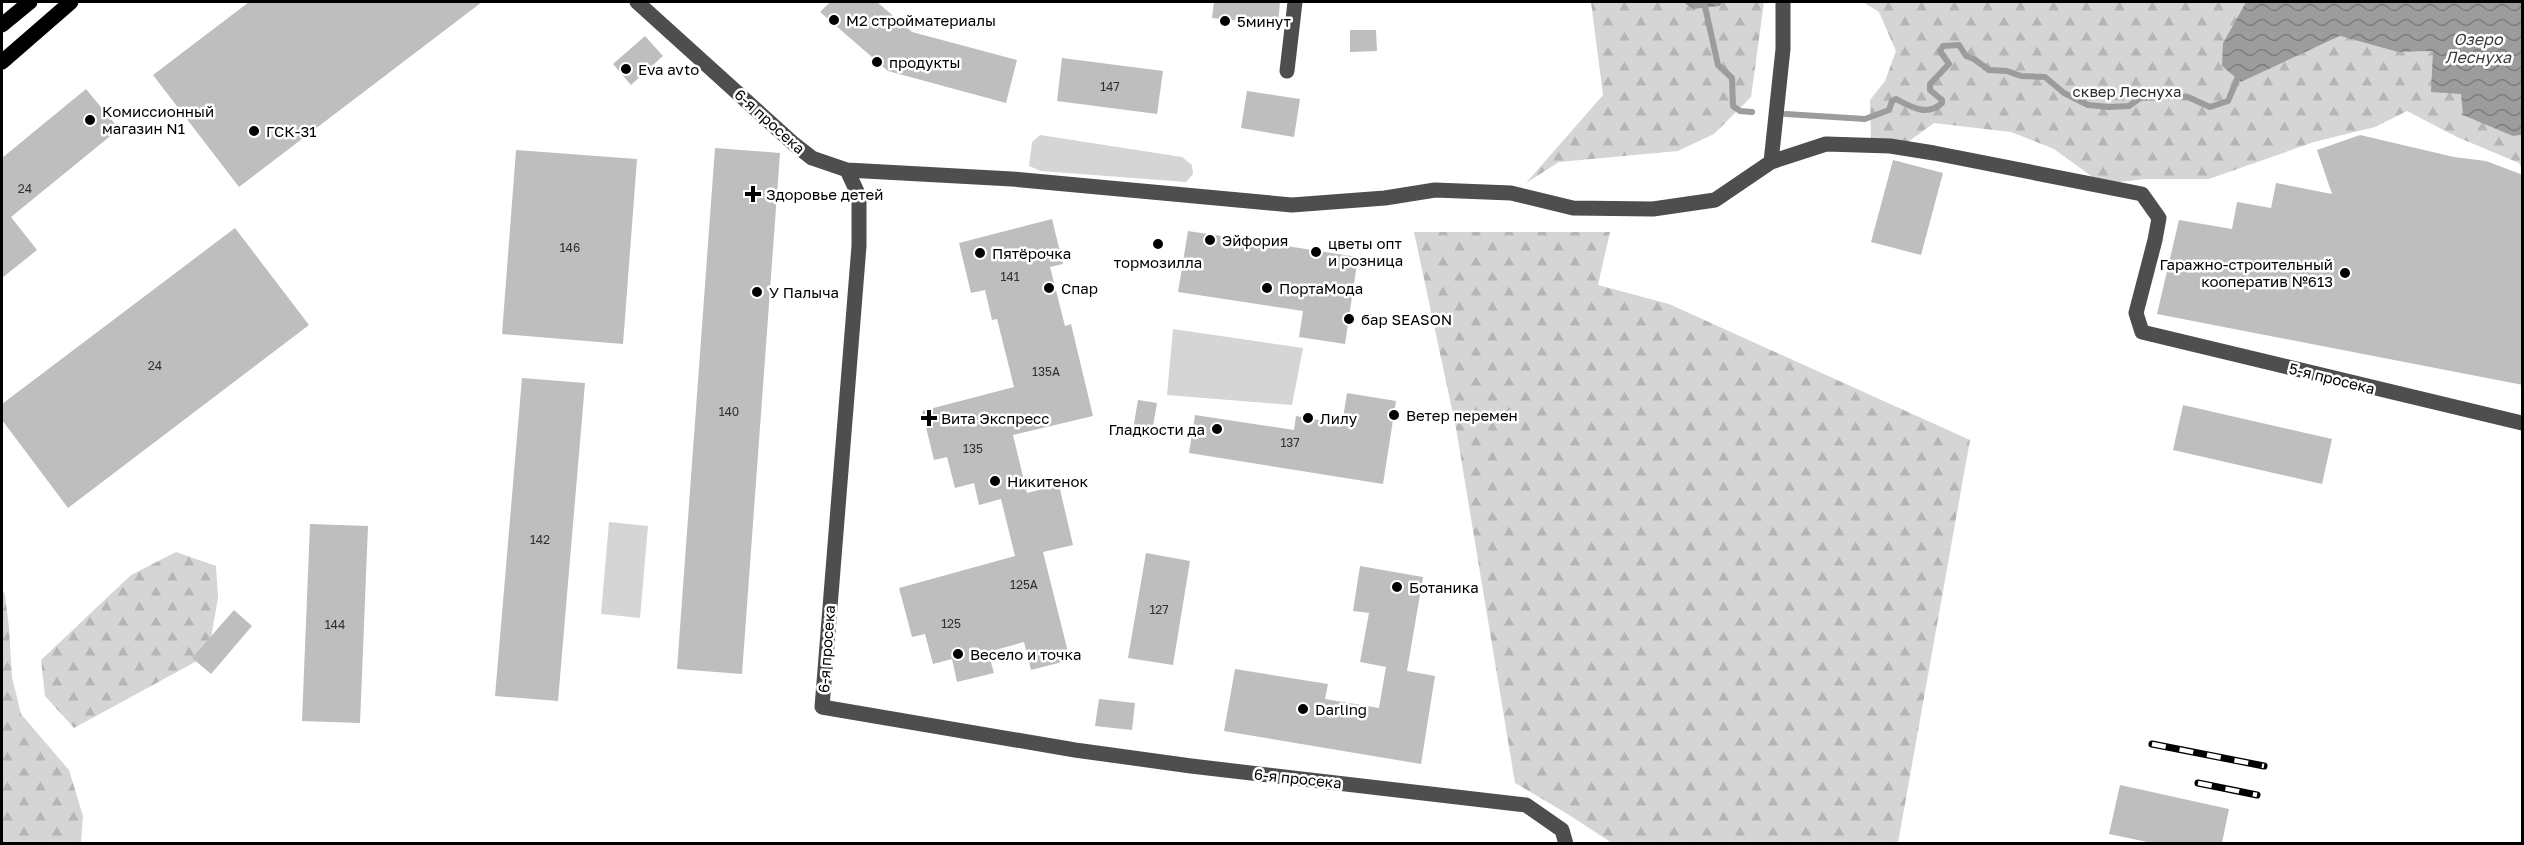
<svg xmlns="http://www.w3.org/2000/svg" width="2524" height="845" font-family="'Golos Text',sans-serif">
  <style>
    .green { fill: #d5d5d5 }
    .forest { fill: url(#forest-firs) }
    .water { fill: url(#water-waves) }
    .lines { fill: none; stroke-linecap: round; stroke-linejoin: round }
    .stream { stroke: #9c9c9c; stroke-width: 6 }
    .building { fill: #bebebe }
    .minor { stroke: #4e4e4e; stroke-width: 15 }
    .major { stroke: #000; stroke-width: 15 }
    .rail-casing { stroke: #000; stroke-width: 7 }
    .rail { stroke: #fff; stroke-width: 4.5; stroke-dasharray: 14; stroke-linecap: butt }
    .poi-dot { fill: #000; stroke: #fff; stroke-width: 2 }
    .labels { text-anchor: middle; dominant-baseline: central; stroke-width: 5; stroke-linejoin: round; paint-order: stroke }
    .number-label { font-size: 12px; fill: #303030 }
    .poi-label { font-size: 15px; fill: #000; stroke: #fff; text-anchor: start }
    .park-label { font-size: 15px; fill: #2c2c2c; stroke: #fff }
    .street-label { font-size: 15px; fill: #000; stroke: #fff }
    .water-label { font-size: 16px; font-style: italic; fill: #3d3d3d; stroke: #fff }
  </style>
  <defs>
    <pattern id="forest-firs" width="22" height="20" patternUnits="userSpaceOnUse" patternTransform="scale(1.5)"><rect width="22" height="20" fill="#d5d5d5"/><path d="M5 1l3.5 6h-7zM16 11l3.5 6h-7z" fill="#b5b5b5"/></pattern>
    <pattern id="water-waves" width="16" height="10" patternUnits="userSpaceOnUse" patternTransform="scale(1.5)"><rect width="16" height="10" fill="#9c9c9c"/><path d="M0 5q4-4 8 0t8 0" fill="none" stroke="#7d7d7d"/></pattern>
  </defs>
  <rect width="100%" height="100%" fill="#fff"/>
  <path class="green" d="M1040 135 1182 157 1192 165 1193 174 1186 182 1041 171 1029 166 1032 142Z
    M1173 329 1303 348 1292 405 1167 395Z
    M609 522 648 526 640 618 601 614Z"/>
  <path class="forest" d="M1591 2H1683L1694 9 1720 6 1723 2H1764L1751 97 1714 134 1678 151 1559 162 1526 183 1603 95Z
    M1863 2H2246L2223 43 2241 82 2340 36 2398 52 2433 51 2461 94 2513 136 2522 135V169L2519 163 2457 137 2407 111 2375 127 2314 142 2209 179H2145L2102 184 2054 149 2011 132 1934 123 1908 142 1871 141 1870 100 1885 81 1896 51 1879 12Z
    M1414 232H1610L1598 285 1669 304 1970 440 1898 843H1612L1566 813 1515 783 1456 428Z
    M176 552 216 566 218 598 208 655 74 728 45 696 41 660 131 575Z
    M2 588 5 595 9 628 12 677 21 714 69 770 83 816 81 843H2Z"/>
  <path class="water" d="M1683 2H1723L1720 6 1694 9Z
    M2246 2H2522V135L2513 136 2463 115 2461 94 2431 92 2433 51 2398 52 2340 36 2241 82 2222 66 2223 43Z"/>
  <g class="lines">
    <path class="stream" d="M1704 2 1718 65 1732 78 1733 106 1740 111 1752 112
      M1786 114 1865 119 1889 110 1892 101 1896 99C1911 107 1927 117 1942 103V100L1930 90V84L1949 64 1940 51 1943 46 1959 45 1966 56 1974 59 1989 70 2007 71 2021 76 2045 77 2064 93 2088 105 2109 107 2129 106 2140 98 2170 96 2188 97 2210 107 2228 101 2239 75 2242 73"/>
  </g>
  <path class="building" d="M249 2H482L239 187 153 75Z
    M830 2H877L912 32 1017 60 1006 103 888 71 820 12Z
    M1214 2H1280L1278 25 1212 18Z
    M1350 30H1376L1377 51 1350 52Z
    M645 36 663 56 631 85 613 64Z
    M1062 58 1163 71 1157 114 1057 101Z
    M86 89 119 129 11 217 37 250 2 278V158Z
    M1247 91 1300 99 1294 137 1241 128Z
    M2360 135 2454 157 2486 161 2523 175V385L2157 314 2179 220 2232 229 2237 202 2271 208 2276 183 2332 194 2317 150Z
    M715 148 780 153 742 674 677 669Z
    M516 150 637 159 623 344 502 334Z
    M1893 160 1943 173 1921 255 1871 242Z
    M1052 219 1063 264 1050 267 1065 326 1071 324 1093 416 1013 435 1027 493 1059 485 1073 545 1043 552 1070 660 1031 670 1024 642 988 652 994 673 957 682 952 659 933 664 925 634 912 637 899 588 1015 556 1001 499 979 505 974 483 955 488 947 457 934 460 922 411 1014 387 997 319 992 320 985 290 971 293 959 243Z
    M235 228 309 325 68 508 2 420V404Z
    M1188 231 1358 257 1345 344 1299 337 1303 311 1178 292Z
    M522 378 585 383 558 701 495 696Z
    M1347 393 1396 401 1383 484 1189 453 1195 415 1294 430 1296 416 1342 424Z
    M1138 400 1157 403 1151 438 1132 435Z
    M2183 405 2332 439 2322 484 2173 450Z
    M310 524 368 526 360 723 302 721Z
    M1146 553 1190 561 1173 665 1128 658Z
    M1360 566 1423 577 1407 671 1435 676 1421 764 1224 731 1235 669 1328 684 1325 699 1379 708 1386 667 1360 662 1369 613 1353 611Z
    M234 610 252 626 211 674 192 658Z
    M1099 699 1135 703 1132 730 1095 726Z
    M2120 785 2229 809 2222 843H2152L2109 834Z"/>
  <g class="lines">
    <path class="minor" d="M637 2 794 144 812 158 847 170 859 196V246L822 707 1075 750 1191 766 1526 805 1562 830 1566 844
      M1287 71 1295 2
      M1771 162 1783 49V2
      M847 170 1012 179 1292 205 1385 198 1435 190 1511 193 1573 208 1653 209 1715 200 1771 162 1826 144 1890 146 1934 153 2142 194 2159 218 2155 240 2136 313 2142 332 2522 423"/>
    <path class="major" d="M2 25 30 2
      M2 62 71 2"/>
    <g class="rail-casing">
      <path id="rail" d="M2152 744 2264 766
        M2198 783 2257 795"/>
    </g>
    <use href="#rail" class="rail"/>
  </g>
  <g class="poi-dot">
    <circle cx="834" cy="20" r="6"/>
    <circle cx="1225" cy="21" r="6"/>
    <circle cx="877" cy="62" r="6"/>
    <circle cx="626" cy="69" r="6"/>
    <circle cx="90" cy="120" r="6"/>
    <circle cx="254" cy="131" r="6"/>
    <path d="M750 185h6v6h6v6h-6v6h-6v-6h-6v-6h6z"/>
    <circle cx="1210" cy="240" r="6"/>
    <circle cx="1158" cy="244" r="6"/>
    <circle cx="1316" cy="252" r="6"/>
    <circle cx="980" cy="253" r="6"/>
    <circle cx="2345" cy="273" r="6"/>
    <circle cx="1049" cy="288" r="6"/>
    <circle cx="1267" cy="288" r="6"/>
    <circle cx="757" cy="292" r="6"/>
    <circle cx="1349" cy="319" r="6"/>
    <circle cx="1394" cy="415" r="6"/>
    <path d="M926 409h6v6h6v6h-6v6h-6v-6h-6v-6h6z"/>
    <circle cx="1308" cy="418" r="6"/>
    <circle cx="1217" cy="429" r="6"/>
    <circle cx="995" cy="481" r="6"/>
    <circle cx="1397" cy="587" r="6"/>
    <circle cx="958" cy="654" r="6"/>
    <circle cx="1303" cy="709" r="6"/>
  </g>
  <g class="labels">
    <g class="number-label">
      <text x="1110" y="86">147</text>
      <text x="25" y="188">24</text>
      <text x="570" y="247">146</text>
      <text x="1010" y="276">141</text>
      <text x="155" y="365">24</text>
      <text x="1046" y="371">135А</text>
      <text x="729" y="411">140</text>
      <text x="1290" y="442">137</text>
      <text x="973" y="448">135</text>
      <text x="540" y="539">142</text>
      <text x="1024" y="584">125А</text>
      <text x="1159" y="609">127</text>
      <text x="951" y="623">125</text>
      <text x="335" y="624">144</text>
    </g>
    <g class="poi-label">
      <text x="846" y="20">М2 стройматериалы</text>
      <text x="1237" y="21">5минут</text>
      <text x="889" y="62">продукты</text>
      <text x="638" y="69">Eva avto</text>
      <text x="102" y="111">Комиссионный<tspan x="102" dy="17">магазин N1</tspan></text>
      <text x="266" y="131">ГСК-31</text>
      <text x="766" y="194">Здоровье детей</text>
      <text x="1222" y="240">Эйфория</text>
      <text x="1328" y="243">цветы опт<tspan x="1328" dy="17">и розница</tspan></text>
      <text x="992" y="253">Пятёрочка</text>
      <text x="1158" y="262" text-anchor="middle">тормозилла</text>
      <text x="2333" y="264" text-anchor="end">Гаражно-строительный<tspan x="2333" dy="17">кооператив №613</tspan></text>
      <text x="1061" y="288">Спар</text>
      <text x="1279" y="288">ПортаМода</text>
      <text x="769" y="292">У Палыча</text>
      <text x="1361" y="319">бар SEASON</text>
      <text x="1406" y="415">Ветер перемен</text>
      <text x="941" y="418">Вита Экспресс</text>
      <text x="1320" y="418">Лилу</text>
      <text x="1205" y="429" text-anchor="end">Гладкости да</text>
      <text x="1007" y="481">Никитенок</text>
      <text x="1409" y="587">Ботаника</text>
      <text x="970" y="654">Весело и точка</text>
      <text x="1315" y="709">Darling</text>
    </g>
    <g class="park-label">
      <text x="2127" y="91">сквер Леснуха</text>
    </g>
    <g class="street-label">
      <text transform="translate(770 121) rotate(42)">6-я просека</text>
      <text transform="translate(2332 378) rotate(14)">5-я просека</text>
      <text transform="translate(826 649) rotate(-86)">6-я просека</text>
      <text transform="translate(1298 778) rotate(6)">6-я просека</text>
    </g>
    <g class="water-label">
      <text x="2478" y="39">Озеро<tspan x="2478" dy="18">Леснуха</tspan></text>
    </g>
  </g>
  <rect width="2524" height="845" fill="none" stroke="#000000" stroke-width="6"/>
</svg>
